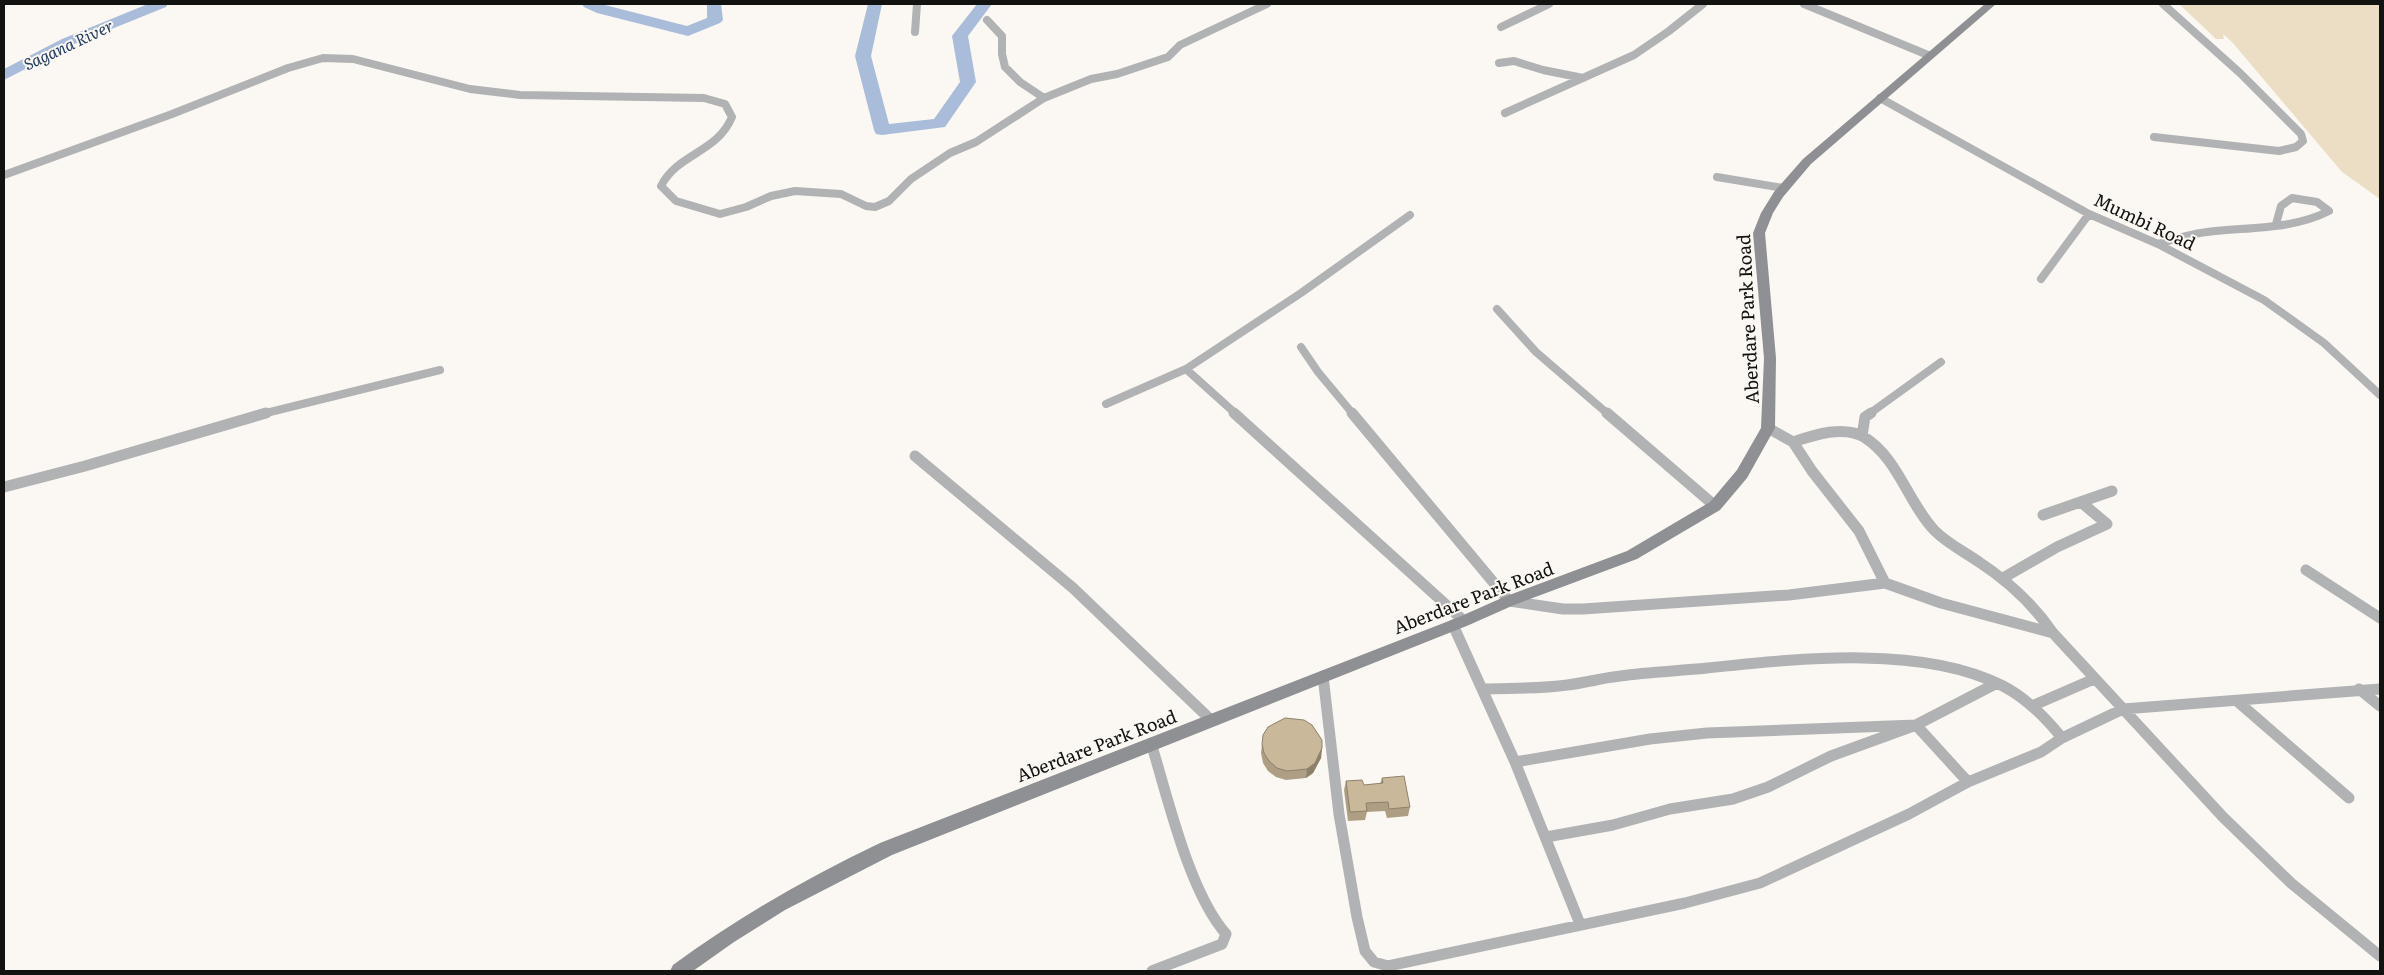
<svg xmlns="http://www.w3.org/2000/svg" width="2384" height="975" font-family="Literata,serif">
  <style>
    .green { fill: #ecddc5 }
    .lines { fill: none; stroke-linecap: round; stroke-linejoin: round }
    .river { fill: #a9bcd9; fill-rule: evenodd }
    .street-far1 { stroke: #b1b2b4; stroke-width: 8 }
    .street { stroke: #b1b2b4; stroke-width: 11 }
    .secondary { fill: #8e9093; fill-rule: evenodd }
    .wall { fill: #ae9e84 }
    .shaded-wall { fill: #8d816c }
    .building { fill: #cab89a; stroke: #8d816c }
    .labels { text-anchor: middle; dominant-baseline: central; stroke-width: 4; stroke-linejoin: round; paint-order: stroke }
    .far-water-label { font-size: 16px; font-style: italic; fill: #223c63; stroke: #fbf8f3 }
    .street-label { font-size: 18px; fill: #121210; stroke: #fbf8f3 }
  </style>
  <rect width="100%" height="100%" fill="#fbf8f3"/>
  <path class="green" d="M2179 4H2380V199L2342 172 2232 42 2223 34 2224 39H2216Z"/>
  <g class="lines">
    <path class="river" d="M148 4H168L166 7 72 45 4 80V69L62 39Z
      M582 4H601L687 26 707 18V4H721L723 20 720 23 688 36 597 13 584 7Z
      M868 4H882L871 56 889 124 934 119 960 82 952 36 977 4H992L968 36 976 82 945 127 882 135 876 134 874 130 855 56Z"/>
    <path class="street-far1" d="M1804 4 1928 55
      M987 20 1002 36V54L1005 67 1020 82 1044 98
      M1501 27 1549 4
      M915 32 917 4
      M1499 63 1514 61 1543 70 1583 78
      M1880 98 2089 214 2158 244 2264 300 2324 343 2380 395
      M1505 113 1634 55 1669 31 1703 4
      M2154 137 2279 151 2296 147 2303 141 2301 134 2240 73 2163 4
      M4 175 172 114 288 68 323 58 353 59 470 89 520 95 704 98 725 104 732 117C717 153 678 153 661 186L676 201 720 214 746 207 771 196 795 191 841 194 866 206 875 207 889 201 911 179 950 153 976 142 1044 98 1091 79 1117 74 1168 57 1180 45 1267 4
      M1717 177 1783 188
      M2158 244C2174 239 2190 234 2207 232 2247 227 2292 230 2329 211L2317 202 2292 198 2281 206 2276 224
      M2041 279 2089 214
      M1497 309 1536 352 1608 414
      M1301 347 1318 372 1353 414
      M1186 369 1236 414
      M1106 404 1186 369 1301 293 1410 215
      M262 414 440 370
      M1869 414 1941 362"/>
    <path class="street" d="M1234 413 1464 621
      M1352 413 1509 601 1563 609H1583L1789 595 1885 583
      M1607 413 1715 506
      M1768 428 1793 442 1812 471 1859 531 1885 583 1941 603 2053 633 2223 817 2291 883 2380 956
      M1862 436 1865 417 1871 413
      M1793 442C1814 435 1843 425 1864 437 1898 458 1908 503 1935 531 1948 544 1965 552 1979 562 2008 581 2033 604 2053 633
      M915 456 1073 588 1211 720
      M4 487 85 466 266 413
      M2043 515 2112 491
      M2306 570 2380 618
      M2003 578 2057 547 2107 524 2082 503
      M1453 625 1515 762 1580 924
      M1323 676 1339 814 1357 917 1365 951 1374 962 1388 966 1685 903 1760 883 1909 814 1968 782 2041 752 2062 738 2123 709 2380 689
      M1484 689C1512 688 1540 689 1567 685 1585 683 1602 678 1620 676 1649 672 1678 671 1707 668 1794 659 1922 644 2003 686 2026 698 2046 718 2062 738
      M2359 689 2380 706
      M2237 701 2349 798
      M2032 706 2094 679
      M1151 743C1168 798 1189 892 1226 934L1222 944 1152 971
      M1515 762 1650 739 1707 733 1916 725 1968 782
      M1546 837 1613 825 1670 809 1733 799 1768 787 1831 756 1916 725 1997 683"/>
    <path class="secondary" d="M1985 4H1996L1811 164 1783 197 1773 213 1765 233 1776 358 1775 428 1747 478 1720 510 1637 559 1514 605 1469 625 892 855 785 910 734 942 693 971H670L673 965C738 917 807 878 880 843L1459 617 1504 597 1627 551 1710 502 1737 470 1761 428 1764 358 1753 233 1761 213 1774 192 1803 159Z"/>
  </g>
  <path class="wall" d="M1262 744 1322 748 1321 758 1313 773 1306 778 1286 780 1276 777 1268 771 1263 763 1261 753Z
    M1382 778 1410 807 1408 816 1387 818 1385 811 1367 812 1365 820 1348 821 1344 790 1346 781 1364 785 1380 784Z"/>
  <path class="shaded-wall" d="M1322 748 1321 758 1313 773 1306 778 1307 769Z"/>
  <path class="building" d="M1285 718 1304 720 1312 725 1322 740V748L1315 763 1307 769 1287 771 1277 768 1269 761 1264 753 1262 744 1263 735 1268 727Z
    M1404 776 1410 807 1389 809 1388 802 1366 803 1367 811 1350 812 1346 781 1362 780 1364 785 1383 783 1382 778Z"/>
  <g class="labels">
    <g class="far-water-label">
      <text transform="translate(68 44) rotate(-25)">Sagana River</text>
    </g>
    <g class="street-label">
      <text transform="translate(2145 221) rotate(25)">Mumbi Road</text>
      <text transform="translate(1747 319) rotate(-93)">Aberdare Park Road</text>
      <text transform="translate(1473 597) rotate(-21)">Aberdare Park Road</text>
      <text transform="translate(1096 745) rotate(-21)">Aberdare Park Road</text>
    </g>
  </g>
  <rect width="2384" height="975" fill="none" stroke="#121210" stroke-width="10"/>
</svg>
